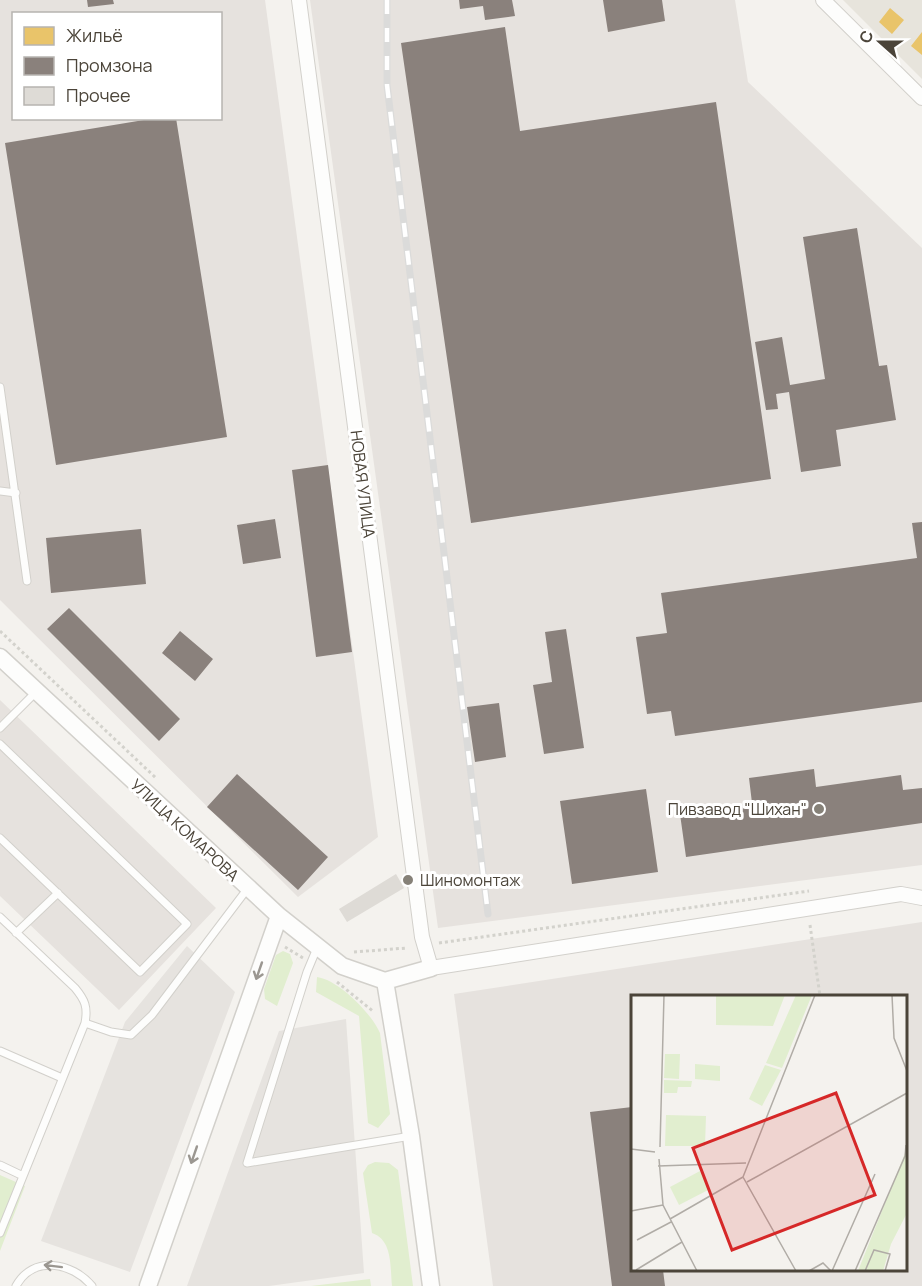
<svg xmlns="http://www.w3.org/2000/svg" width="922" height="1286" font-family="Manrope,sans-serif">
  <style>
    .residential { fill: #e7e4dc }
    .industrial { fill: #e6e2de; fill-rule: evenodd }
    .green { fill: #e1eecf }
    .parking { fill: #e6e3df }
    .homes { fill: #e9c46a }
    .industry { fill: #8a817c }
    .building { fill: #dedbd6 }
    .lines { fill: none; stroke-linecap: round; stroke-linejoin: round }
    .service-casing { stroke: #d2d0cb; stroke-width: 9 }
    .minor-casing { stroke: #d2d0cb; stroke-width: 16 }
    .tertiary-casing { stroke: #d2d0cb; stroke-width: 19 }
    .path { stroke: #d3d2cc; stroke-width: 3; stroke-dasharray: 3 3; stroke-linecap: butt }
    .service { stroke: #fdfdfc; stroke-width: 7 }
    .minor { stroke: #fdfdfc; stroke-width: 14 }
    .tertiary { stroke: #fdfdfc; stroke-width: 16 }
    .rail-casing { stroke: #dbdbda; stroke-width: 7 }
    .rail { stroke: #fff; stroke-width: 4.5; stroke-dasharray: 14; stroke-linecap: butt }
    .oneway { stroke: #9b9791 }
    .poi-dot { fill: #868178; stroke: #fff; stroke-width: 2 }
    .labels { text-anchor: middle; dominant-baseline: central; stroke-width: 6; stroke-linejoin: round; paint-order: stroke }
    .street-label { font-size: 16px; fill: #4b4439; stroke: #fff }
    .poi-label { font-size: 16px; fill: #4b4439; stroke: #fff; text-anchor: end }
    .inset-road { fill: none; stroke: #b0aca6; stroke-width: 1.5 }
    .view { fill: #d62828; fill-opacity: 0.15; stroke: #d62828; stroke-width: 3 }
    .inset-edge { fill: none; stroke: #4b4439; stroke-width: 3 }
  </style>
  <rect width="100%" height="100%" fill="#f4f2ee"/>
  <path class="residential" d="M843 0H922V79Z"/>
  <path class="industrial" d="M0 0H265L378 837 298 897 0 600ZM14 14H220V118H14Z
    M310 0H735L748 82 922 248V865L438 928Z
    M0 700 216 908 119 1010 0 896Z
    M922 922V1286H493L454 994ZM632 996H906V1270H632Z"/>
  <path class="green" d="M283 951 290 954 293 963 277 1006 265 999 264 989 276 955Z
    M317 977C339 980 372 1014 380 1033L390 1114 378 1128 368 1123 359 1016 316 992Z
    M375 1162 389 1163 398 1170 413 1286H392C390 1267 393 1240 372 1233L363 1173 368 1165Z
    M0 1175 25 1186 0 1251Z
    M370 1279 371 1286H311Z"/>
  <path class="parking" d="M187 946 235 992 130 1272 41 1241 125 1022Z
    M346 1019 364 1273 269 1286H187L279 1031Z"/>
  <path class="homes" d="M890 8 904 20 892 34 879 22Z
    M922 32V55L911 46Z"/>
  <path class="industry" d="M87 0H113L114 4 88 7Z
    M459 0H512L515 16 485 20 483 6 460 9Z
    M603 0H662L665 21 608 32Z
    M505 27 520 131 716 102 771 479 471 523 401 43Z
    M156 118H176L227 437 56 465 5 143Z
    M857 228 879 366 887 365 896 420 836 430 841 466 801 472 789 392 776 394 778 409 766 410 755 342 782 337 790 385 825 379 803 237Z
    M328 465 352 652 316 657 292 470Z
    M275 519 281 558 243 564 237 525Z
    M922 522V702L675 736 671 711 647 714 636 637 667 633 661 593 917 558 912 523Z
    M141 529 146 584 51 593 46 538Z
    M69 608 180 719 159 741 47 629Z
    M566 629 584 748 544 754 533 685 552 682 545 632Z
    M180 631 213 659 195 681 162 653Z
    M499 703 506 757 475 762 467 707Z
    M814 769 816 787 901 775 903 790 922 788V823L686 857 680 814 752 803 749 778Z
    M237 774 328 857 298 890 207 807Z
    M646 789 658 872 572 884 560 801Z
    M632 1107V1270H663L665 1286H612L590 1112Z"/>
  <path class="building" d="M408 873 414 883 408 888 401 878Z
    M396 874 404 888 347 922 339 909Z"/>
  <g class="lines">
    <g class="service-casing">
      <path id="service" d="M0 387 27 581
        M0 491 16 493
        M0 728 36 692
        M0 744 187 924 140 972 0 838
        M0 917 75 988C85 1000 88 1007 85 1023L0 1233
        M16 933 58 893
        M317 948 307 972 247 1163 411 1136
        M85 1023 111 1032 131 1035 152 1015 248 888
        M0 1051 62 1078
        M0 1165 21 1175
        M16 1286C33 1255 72 1262 92 1286"/>
    </g>
    <g class="minor-casing">
      <path id="minor" d="M299 0 422 937 431 968 901 894 922 898
        M823 0 922 98"/>
    </g>
    <g class="tertiary-casing">
      <path id="tertiary" d="M0 657 279 916 342 966 385 981
        M385 981 411 1136 431 1286
        M385 981 431 968
        M148 1286 279 916"/>
    </g>
    <path class="path" d="M0 631 156 778
      M810 925 820 996
      M439 943 809 891
      M285 947 303 958
      M354 952 407 948
      M337 982 374 1012"/>
    <use href="#service" class="service"/>
    <use href="#minor" class="minor"/>
    <use href="#tertiary" class="tertiary"/>
    <g class="rail-casing">
      <path id="rail" d="M387 0V85L488 914"/>
    </g>
    <use href="#rail" class="rail"/>
  </g>
  <defs><path id="oneway-shaft" d="M-6 0H5M1.5-3L5.5 0L1.5 3" fill="none" stroke-width="1.6" stroke-linecap="round" stroke-linejoin="round" transform="scale(1.5)"/></defs>
  <g class="oneway">
    <use href="#oneway-shaft" transform="translate(259 971) rotate(109)"/>
    <use href="#oneway-shaft" transform="translate(194 1155) rotate(109)"/>
    <use href="#oneway-shaft" transform="translate(53 1266) rotate(-173)"/>
  </g>
  <g class="poi-dot">
    <circle cx="819" cy="809" r="6"/>
    <circle cx="408" cy="880" r="6"/>
  </g>
  <g class="labels">
    <g class="street-label">
      <text transform="translate(363 484) rotate(83)">НОВАЯ УЛИЦА</text>
      <text transform="translate(185 830) rotate(43)">УЛИЦА КОМАРОВА</text>
    </g>
    <g class="poi-label">
      <text x="807" y="809">Пивзавод "Шихан"</text>
      <text x="420" y="880" text-anchor="start">Шиномонтаж</text>
    </g>
  </g>
  <g transform="translate(631 995)">
    <rect width="276" height="276" fill="#f4f2ee"/>
    <path d="M85 0H154L142 31 85 30ZM165 0H181L151 73 135 68ZM34 59H49L48 84 33 83ZM64 69 89 71V86L64 84ZM134 70 150 75 131 111 118 104ZM33 85 61 86 60 92H47L46 98H33ZM35 120 75 121 74 151H34ZM276 153V218L260 249 252 276H227ZM69 176 79 194 48 210 39 192Z" fill="#e1eecf"/>
    <path class="inset-road" d="M261 0 263 43 276 76M29 152 33 0M0 154 24 157M28 164 32 210 66 276M27 171 115 168M112 182 184 0M112 182 165 276M116 187 276 98M0 216 32 210M39 224 112 182M6 245 40 227M5 275 51 247M178 276 192 268 200 276M201 276 244 179M224 276 274 161 275 150M234 276 243 255 259 259 254 276"/>
    <path class="view" d="M205 98 244 200 101 255 62 153Z"/>
    <rect width="276" height="276" class="inset-edge"/>
  </g>
  <rect x="12" y="12" width="210" height="108" fill="#ffffff" stroke="#b7b4b0" stroke-width="1.5"/>
  <rect x="24" y="27" width="30" height="18" fill="#e9c46a" stroke="#b7b4b0" stroke-width="1.5"/>
  <text x="66" y="42" font-size="18" fill="#4b4439">Жильё</text>
  <rect x="24" y="57" width="30" height="18" fill="#8a817c" stroke="#b7b4b0" stroke-width="1.5"/>
  <text x="66" y="72" font-size="18" fill="#4b4439">Промзона</text>
  <rect x="24" y="87" width="30" height="18" fill="#dedbd6" stroke="#b7b4b0" stroke-width="1.5"/>
  <text x="66" y="102" font-size="18" fill="#4b4439">Прочее</text>
  <g transform="translate(880 42) rotate(291)" stroke="#ffffff" stroke-width="4.5" paint-order="stroke">
  <path d="M0-4.5L10 22L0 15L-10 22Z" fill="#4b4439"/>
  <text y="-9" font-size="16" font-weight="bold" text-anchor="middle" fill="#4b4439">С</text>
  </g>
</svg>
